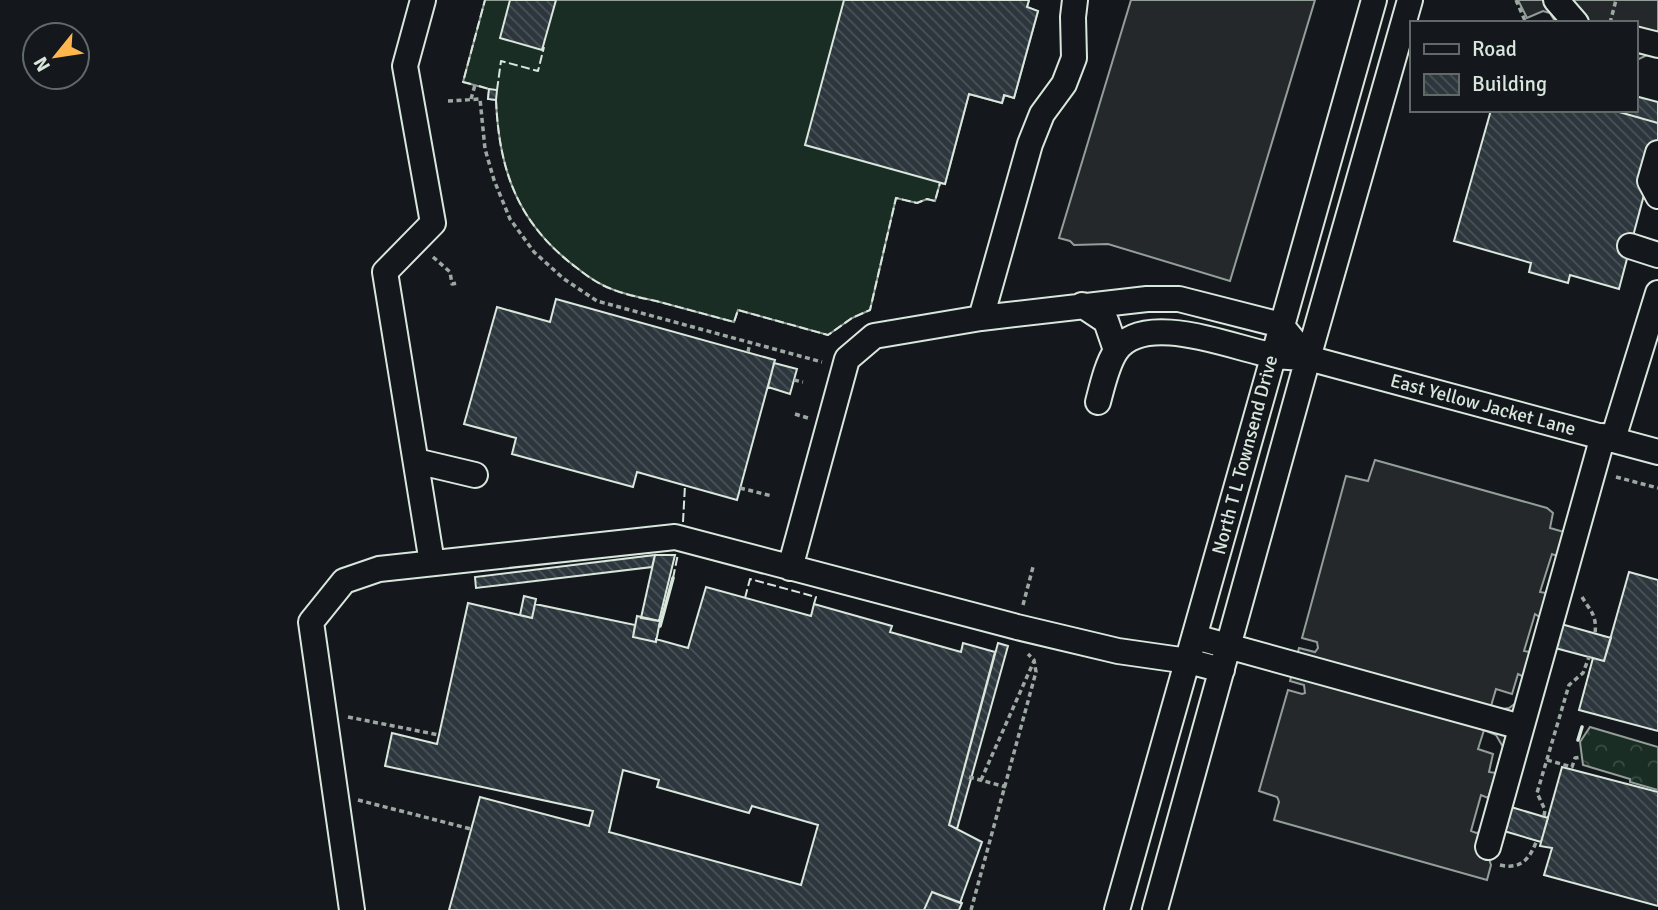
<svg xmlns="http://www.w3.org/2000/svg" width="1658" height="910" font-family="Signika,sans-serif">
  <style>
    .forest { fill: url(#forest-crowns); stroke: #939e99; stroke-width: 2 }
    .garden { fill: #1a2d24; stroke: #939e99; stroke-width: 2 }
    .parking { fill: #24282b; stroke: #939e99; stroke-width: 2 }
    .building { fill: url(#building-back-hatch); stroke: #d8e6dc; stroke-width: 2; fill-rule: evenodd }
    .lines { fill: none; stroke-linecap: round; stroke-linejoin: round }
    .minor-casing { stroke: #d8e6dc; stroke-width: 28 }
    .path { stroke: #9da8a2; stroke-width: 3.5; stroke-dasharray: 5 3.5; stroke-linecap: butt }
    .minor { stroke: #14181c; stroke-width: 24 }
    .fence { stroke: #d8e6dc; stroke-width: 2; stroke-dasharray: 9 3.5; stroke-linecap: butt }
    .wall { stroke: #d8e6dc; stroke-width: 3.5 }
    .labels { text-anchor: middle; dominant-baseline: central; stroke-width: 5; stroke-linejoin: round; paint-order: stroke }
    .street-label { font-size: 19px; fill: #d8e6dc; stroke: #14181c }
  </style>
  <defs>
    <pattern id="forest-crowns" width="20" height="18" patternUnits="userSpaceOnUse" patternTransform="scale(1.75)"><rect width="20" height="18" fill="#1a2d24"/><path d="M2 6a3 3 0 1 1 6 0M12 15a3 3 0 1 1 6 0" fill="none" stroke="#3b4b43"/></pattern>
    <pattern id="building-back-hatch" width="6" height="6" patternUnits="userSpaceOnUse" patternTransform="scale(1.75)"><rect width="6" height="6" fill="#2c363c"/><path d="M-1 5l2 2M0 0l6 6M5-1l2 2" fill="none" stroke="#4a5358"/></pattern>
  </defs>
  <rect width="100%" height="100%" fill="#14181c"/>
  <path class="forest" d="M1590 727 1658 747V790L1630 782V779L1583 765 1580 742Z"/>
  <path class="garden" d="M485 0H1029L1027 7 1038 11 1014 98 1005 95 1002 103 969 94 945 184 940 183 935 201 927 199 917 203 896 198 870 310 852 318 828 335 738 310 734 322C708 315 682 308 656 301 642 298 627 295 614 290 600 285 588 277 577 268 518 224 499 171 496 100L488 99 489 89 463 82Z"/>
  <path class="parking" d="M1131 0H1315L1230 281 1108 244 1074 245 1070 241 1059 238Z
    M1518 0H1658V57L1647 55 1635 61V23H1556L1550 13 1543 11 1527 18Z
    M1375 460 1547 508 1553 513 1550 528 1564 532 1557 556 1552 554 1540 592 1546 593 1541 618 1535 614 1524 651 1530 652 1524 677 1518 674 1512 694 1496 689 1491 706 1503 709 1509 708 1516 703 1503 747 1496 735 1484 730 1478 749 1493 754 1489 772 1496 773 1488 798 1481 795 1471 831 1476 833 1480 832 1491 865 1487 880 1274 820 1279 802 1278 799 1277 797 1259 791 1288 690 1302 694 1305 693 1304 685 1290 681 1299 648 1315 652 1318 648 1317 642 1302 638 1346 476 1368 481Z"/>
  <path class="building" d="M510 0H556L542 50 500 38Z
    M844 0H1029L1027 7 1038 11 1014 98 1004 95 1002 103 969 94 945 184 805 145Z
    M489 89 497 90 496 100 488 99Z
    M1635 96 1658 102V123L1612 110H1635Z
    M1491 110H1612L1658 123V142L1619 289 1570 275 1568 283 1529 272 1531 263 1454 241Z
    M556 299 775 360 737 500 637 472 633 487 512 454 516 438 464 424 497 307 550 322Z
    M774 363 797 369 790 394 768 387Z
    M655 555 652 567 476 588 475 577Z
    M655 555H675L659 621 641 618Z
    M1629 572 1658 580V731L1579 710 1593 658 1604 661Z
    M706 587 811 616 814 604 892 626 890 632 961 652 963 643 995 652 949 825 982 842 960 903 932 892 924 910H449L480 797 589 826 593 811 385 766 392 733 437 744 468 603 532 618 535 604 635 625 633 637 656 642V639L688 648ZM623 770 659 780 657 787 749 813 752 806 818 825 801 885 609 832Z
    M524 596 536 599 532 618 520 615Z
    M637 616 660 621 656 642 633 637Z
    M1561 624 1611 638 1604 661 1555 648Z
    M998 643 1008 646 957 829 949 825Z
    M1562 767 1658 792V906L1544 875 1552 848 1540 846Z
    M1511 807 1548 818 1541 842 1504 831Z
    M932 892 962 903 959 910H924Z"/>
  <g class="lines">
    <g class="minor-casing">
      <path id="minor" d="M423 0 405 66 433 223 385 272 432 563
        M1556 0 1576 23
        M1635 39 1658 45
        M1658 153 1650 181 1658 196
        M1630 246 1658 255
        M1082 305 1106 321 1116 350
        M981 318 1030 144 1042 114 1064 84 1074 58 1073 17 1075 0
        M1308 358 1658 452
        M1613 439 1658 293
        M416 461 475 475
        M790 568 847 359 874 336 981 318 1147 299H1179L1281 325 1308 358C1296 357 1283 358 1271 355 1233 348 1144 310 1116 351 1107 364 1102 387 1098 402
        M1195 637 1521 727
        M1488 847 1603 436
        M352 910 311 622 344 581 379 569 675 537 1017 627 1118 651 1188 661 1222 670
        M1117 910 1374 0
        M1155 910 1308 358 1410 0"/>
    </g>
    <path class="path" d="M1516 0 1526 23
      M1610 23 1616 0
      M471 99 475 85
      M448 101 480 99 485 149 494 180 510 219 534 252 564 279 597 301 822 362
      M433 257 450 272 452 284 457 283
      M748 352 750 342
      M794 380 803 382
      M795 414 808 418
      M1616 477 1658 488
      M740 488 772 496
      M1582 597C1591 612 1597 615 1595 634
      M1023 605 1033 567
      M348 717 439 735
      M1547 760 1572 767 1575 758 1582 757
      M969 777 1006 787
      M981 780 1034 661
      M358 800 471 829
      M1544 816 1545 810 1537 793 1569 685 1583 673 1589 657
      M1500 865C1522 870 1530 858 1537 840
      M971 910 1036 672 1034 660 1028 654"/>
    <use href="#minor" class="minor"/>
    <path class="fence" d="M471 84 463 82 485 0
      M479 86 489 89
      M497 90 501 61 538 71 544 47
      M496 100C499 171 518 224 577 268 588 277 600 285 614 290 627 295 642 298 656 301 682 308 708 315 734 322L738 310 828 335 852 318 870 310 896 198 917 203 927 199 935 201 940 183
      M683 522 685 485
      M673 578 678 554
      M745 598 750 579 816 597 814 604"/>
    <path class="wall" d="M660 626 673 578
      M1578 740 1582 727"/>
  </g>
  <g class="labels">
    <g class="street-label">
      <text transform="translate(1483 405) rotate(15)">East Yellow Jacket Lane</text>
      <text transform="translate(1245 455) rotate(-75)">North T L Townsend Drive</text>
    </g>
  </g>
  <rect x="1410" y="21" width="228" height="91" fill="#14181c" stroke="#626a69" stroke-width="2"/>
  <rect x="1424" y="44" width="35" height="10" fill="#14181c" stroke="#626a69" stroke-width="2"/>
  <text x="1472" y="56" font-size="21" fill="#d8e6dc">Road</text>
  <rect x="1424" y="74" width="35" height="21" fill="url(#building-back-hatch)" stroke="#626a69" stroke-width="2"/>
  <text x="1472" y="91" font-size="21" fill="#d8e6dc">Building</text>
  <g transform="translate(56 56) rotate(240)"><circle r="33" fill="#14181c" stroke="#626a69" stroke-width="2"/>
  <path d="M0-5L12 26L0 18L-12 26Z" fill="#ffb74d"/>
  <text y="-10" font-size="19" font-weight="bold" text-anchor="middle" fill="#d8e6dc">N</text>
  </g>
</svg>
